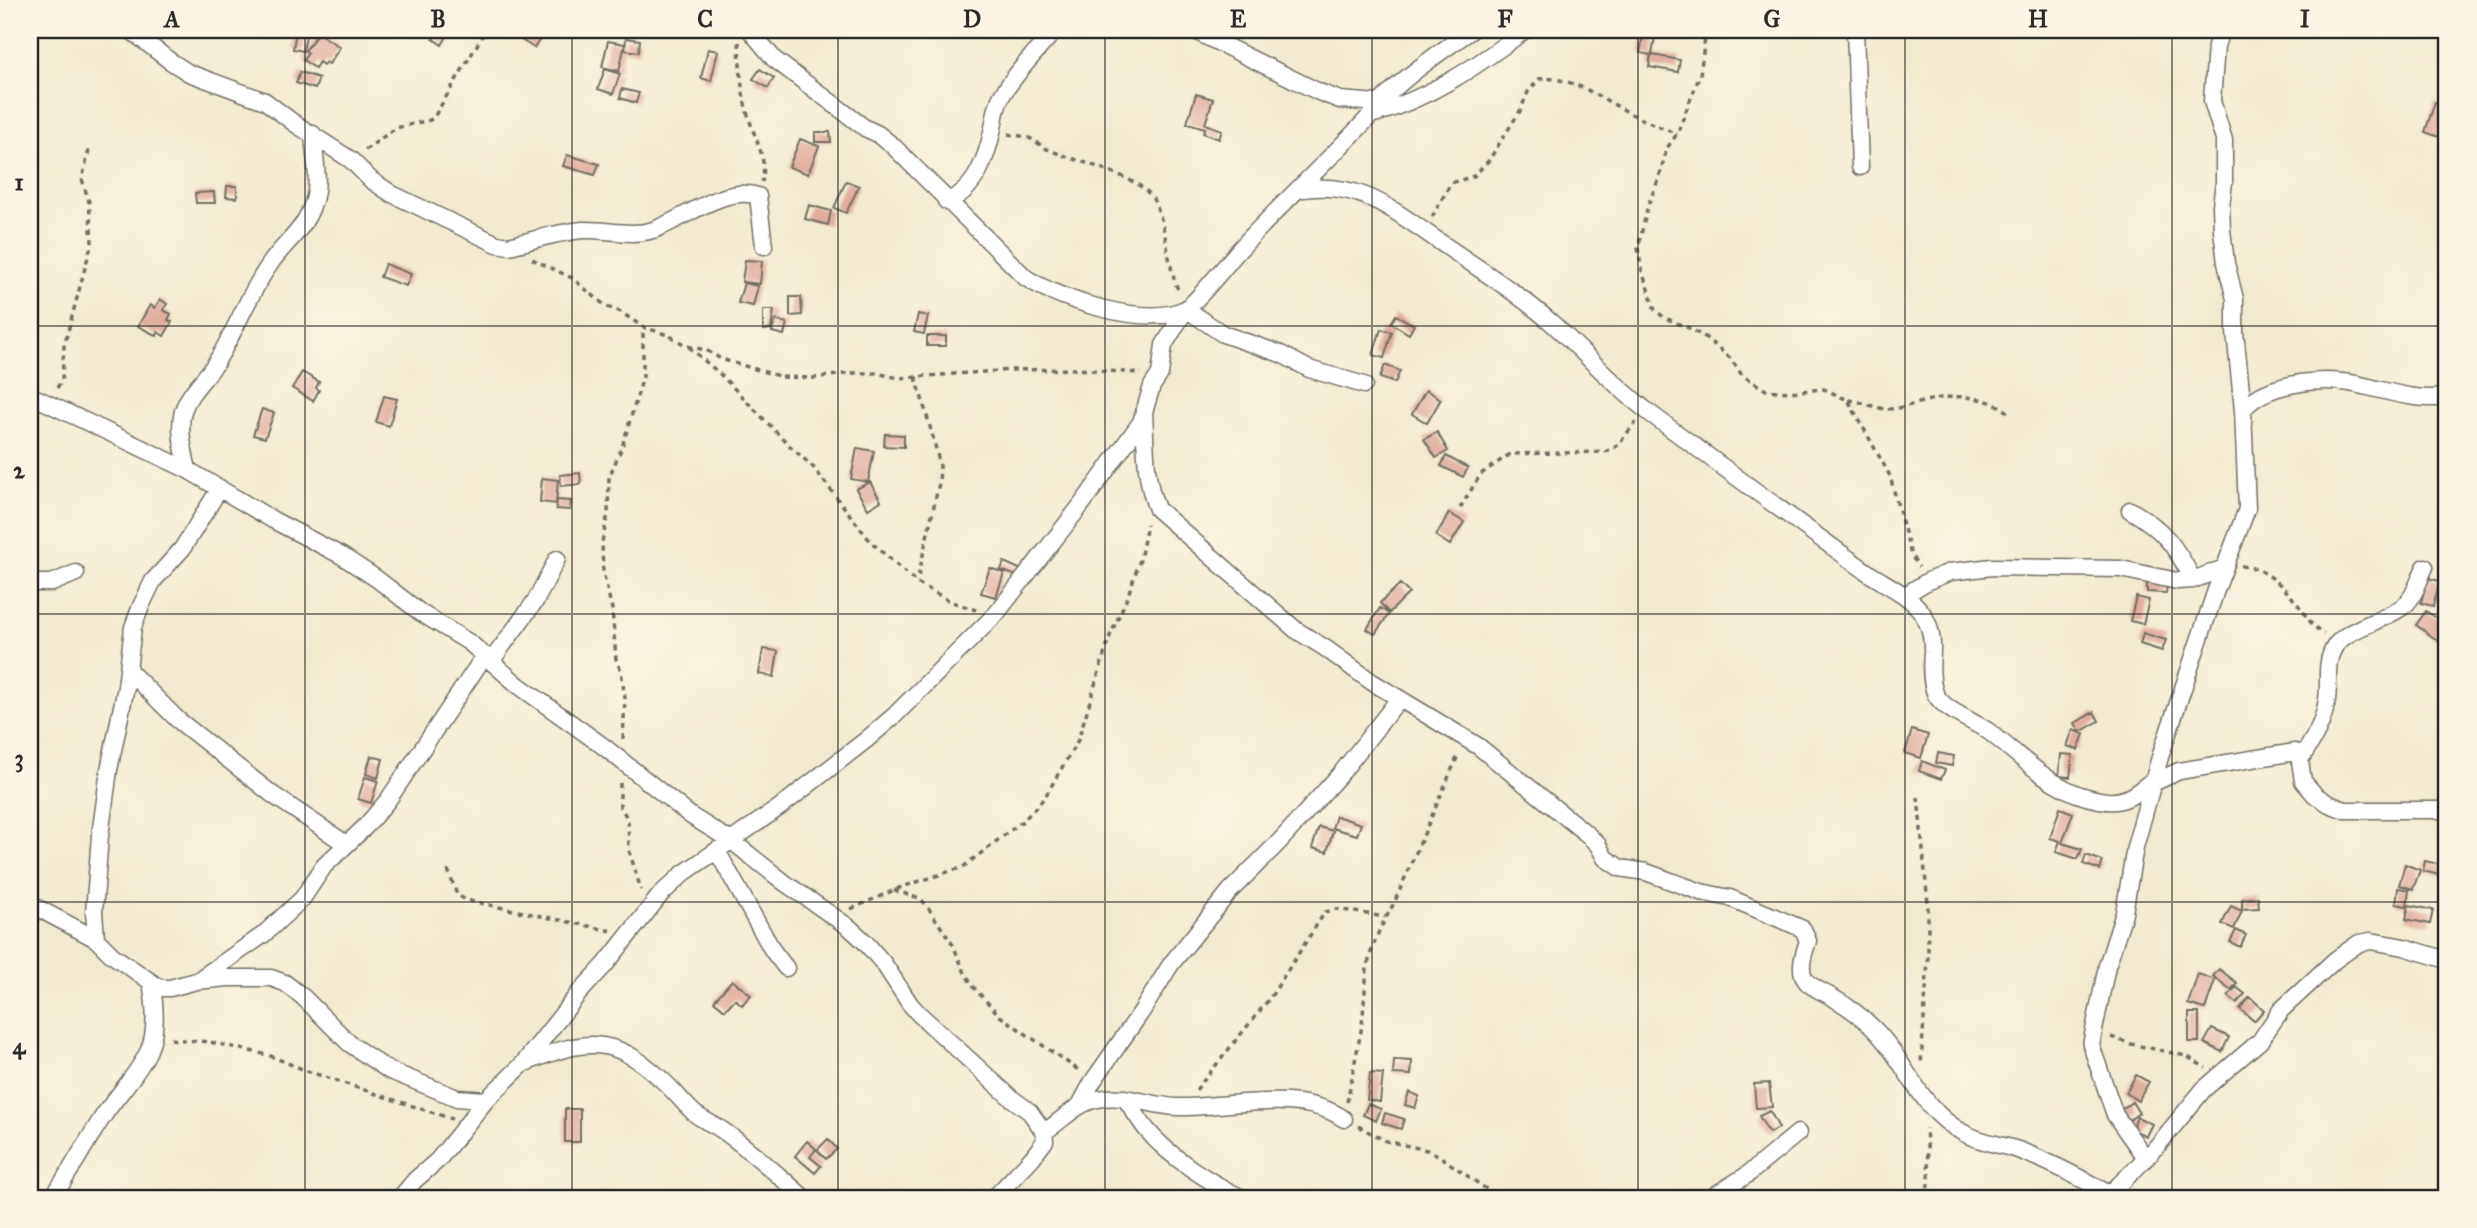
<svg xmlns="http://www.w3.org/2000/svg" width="2477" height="1228" font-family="'IM FELL Great Primer',serif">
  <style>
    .building { fill: #e0ad9f }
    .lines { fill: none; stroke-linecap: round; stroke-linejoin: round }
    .minor-casing { stroke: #716e65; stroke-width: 19 }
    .path { stroke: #716e65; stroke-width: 3.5; stroke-dasharray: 5 5; stroke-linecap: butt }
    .minor { stroke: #fff; stroke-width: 16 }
    .grid { fill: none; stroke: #2b2b2b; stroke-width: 2; stroke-opacity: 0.55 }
    .neatline { fill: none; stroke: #2b2b2b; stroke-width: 2.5 }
    .grid-label { font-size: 23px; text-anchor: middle; font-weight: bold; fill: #2b2b2b }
  </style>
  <rect width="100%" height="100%" fill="#fcf5e5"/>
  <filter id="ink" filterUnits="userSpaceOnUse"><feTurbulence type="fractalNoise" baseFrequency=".0143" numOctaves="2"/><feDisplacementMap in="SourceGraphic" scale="14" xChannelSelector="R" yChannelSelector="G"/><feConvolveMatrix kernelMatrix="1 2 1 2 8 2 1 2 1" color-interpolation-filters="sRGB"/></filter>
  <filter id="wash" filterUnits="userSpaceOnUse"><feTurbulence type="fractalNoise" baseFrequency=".00686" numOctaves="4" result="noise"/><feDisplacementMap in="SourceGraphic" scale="28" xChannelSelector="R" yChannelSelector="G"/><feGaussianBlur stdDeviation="1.57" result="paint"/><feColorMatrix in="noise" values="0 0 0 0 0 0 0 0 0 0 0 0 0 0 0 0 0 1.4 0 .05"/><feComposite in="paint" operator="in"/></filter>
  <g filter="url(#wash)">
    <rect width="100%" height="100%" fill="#f2ead0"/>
    <g id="blocks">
      <path class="building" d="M296 30H307L303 51 293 49Z
        M438 30 450 31 442 45 433 39Z
        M519 30H531L530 31 541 38 534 48 515 36Z
        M1644 30H1656L1652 55 1680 60 1678 72 1649 67 1651 55 1640 53Z
        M318 33 340 47 329 64 326 62 323 65 319 62 315 68 303 60 308 53 305 51Z
        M626 38 640 40 639 52 625 50Z
        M608 41 625 44 619 71 602 67Z
        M708 49 718 51 711 81 701 78Z
        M605 69 620 74 613 94 598 89Z
        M760 69 774 78 768 88 753 79Z
        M300 72 319 78 315 89 296 83Z
        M622 89 639 93 636 103 620 98Z
        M1196 94 1213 99 1205 124 1222 130 1219 139 1203 133 1205 128 1187 123Z
        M2435 102 2447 106 2439 137 2425 132Z
        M815 132H830L831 142H815Z
        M800 139 819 146 808 174 789 167Z
        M567 155 599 164 595 175 563 166Z
        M846 181 859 186 846 213 834 208Z
        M227 186H237V198L226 197Z
        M214 192 215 203H196L195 193Z
        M809 205 831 211 828 225 805 219Z
        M745 260 762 261 760 284 742 282Z
        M385 264 411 274 406 286 380 277Z
        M744 283 758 286 753 306 738 303Z
        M790 297H801L802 315 790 316Z
        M160 299 167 304 163 310 171 314 168 320 172 322 164 336 158 332 157 336 138 326 150 305 155 308Z
        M763 310H774L771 329 763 330Z
        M918 314 928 316 924 334 914 332Z
        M1396 315 1414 325 1409 334 1391 323Z
        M775 320 787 323 784 335 772 332Z
        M1381 329 1392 332 1384 358 1373 355Z
        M927 336H946V346H927Z
        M1385 365 1400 371 1395 383 1380 378Z
        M302 372 319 382 316 388 319 390 313 401 292 388Z
        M1426 390 1441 399 1427 423 1412 414Z
        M384 396 397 399 389 426 376 422Z
        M262 409 274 413 265 438 253 435Z
        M1437 432 1448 451 1436 458 1424 439Z
        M885 434 904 435V447L884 446Z
        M857 448 874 451 868 482 851 479Z
        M1446 456 1468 468 1463 477 1441 466Z
        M580 473 581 484 561 486 560 475Z
        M542 478 558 480 556 504 540 502Z
        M870 482 881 501 868 509 856 489Z
        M557 500 571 501 570 510 556 509Z
        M1449 513 1464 522 1450 545 1436 536Z
        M1004 562 1026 572 1024 579 1001 570Z
        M990 568 1004 573 996 597 981 593Z
        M2427 578 2440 581 2433 606 2421 603Z
        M2147 582 2167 584 2166 593 2147 592Z
        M1400 584 1409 593 1389 613 1380 603Z
        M2136 597 2149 600 2143 624 2130 621Z
        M1380 608 1389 614 1375 634 1367 629Z
        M2426 611 2447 625V640L2444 645 2416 625Z
        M2143 633 2166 640 2162 651 2140 644Z
        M763 649 778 651 774 677 759 674Z
        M2094 712 2099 721 2080 732 2075 723Z
        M1912 730 1928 735 1921 758 1905 753Z
        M2073 730 2084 734 2078 750 2067 746Z
        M1938 753 1954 756 1952 766 1936 763Z
        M2061 754 2073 755 2070 777 2059 776Z
        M371 756 383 759 378 778 366 774Z
        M1922 761 1945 770 1941 779 1919 771Z
        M365 777 378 781 371 803 358 799Z
        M2060 808 2073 813 2062 843 2082 849 2078 859 2056 852 2060 841 2050 838Z
        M1336 816 1361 824 1357 835 1332 828Z
        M1319 827 1333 831 1327 852 1312 848Z
        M2086 855 2103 861 2100 870 2083 864Z
        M2425 861 2447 866V877L2423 871Z
        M2405 864 2420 870 2413 889 2399 885Z
        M2398 888 2409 890 2407 906 2396 904Z
        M2258 897 2259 908 2242 909V899Z
        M2409 905 2433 910 2430 924 2406 919Z
        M2231 906 2242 911 2234 929 2222 924Z
        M2236 930 2246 935 2240 947 2230 942Z
        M2219 969 2237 983 2231 990 2213 976Z
        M2198 974 2215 980 2205 1009 2188 1004Z
        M732 980 751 995 742 1005 735 999 725 1010 714 1001Z
        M2236 987 2245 994 2237 1003 2228 996Z
        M2250 997 2264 1010 2254 1021 2240 1009Z
        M2189 1013H2199V1042H2189Z
        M2212 1029 2229 1037 2222 1052 2204 1043Z
        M1394 1060 1412 1061 1411 1075 1393 1074Z
        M1370 1073 1383 1074 1380 1102 1367 1100Z
        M2136 1075 2149 1082 2138 1101 2126 1093Z
        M1769 1083 1772 1107 1756 1108 1754 1084Z
        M1409 1092 1419 1096 1415 1108 1405 1105Z
        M2132 1102 2139 1113 2128 1121 2121 1110Z
        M1368 1104 1381 1109 1376 1121 1363 1115Z
        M565 1109H580V1142H565Z
        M1770 1111 1779 1128 1769 1133 1759 1116Z
        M1385 1113 1404 1119 1401 1129 1382 1123Z
        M2137 1117 2152 1124 2146 1136 2132 1129Z
        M828 1139 837 1149 826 1159 817 1150Z
        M807 1141 816 1149 810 1157 821 1166 815 1173 795 1156Z"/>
    </g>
  </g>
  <g filter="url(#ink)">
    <use href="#blocks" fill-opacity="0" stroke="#716e65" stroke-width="2"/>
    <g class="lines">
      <g class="minor-casing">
        <path id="minor" d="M130 30 170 61 189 73 265 101 294 123 351 160 371 180 392 194 497 244 509 246C534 240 558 232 583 230 606 229 631 237 653 230 684 219 725 185 758 196L764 246
          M750 30 774 59 865 128 878 134 893 146 1026 278C1060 300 1146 328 1185 309 1194 305 1230 260 1239 250 1282 203 1328 161 1371 115 1387 88 1444 49 1472 30
          M1193 30 1319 92 1340 100 1378 103
          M1855 30 1860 167
          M1371 115C1429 99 1477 66 1525 30
          M1297 190C1358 179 1390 208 1437 240 1476 267 1517 292 1553 324 1586 354 1615 387 1651 414 1724 468 1797 522 1870 574 1903 595 1934 606 1932 652 1931 665 1930 683 1936 695 1944 710 1973 721 1988 731 2024 758 2054 793 2100 800 2109 802 2118 802 2127 798 2136 794 2145 786 2153 780
          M946 201C976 192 987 156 993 128 995 117 996 107 1001 97 1015 73 1037 51 1055 30
          M30 395 188 470 273 520 342 556 377 579 421 613 470 643 518 685 603 746 691 816 733 842 785 883 850 928 865 942 884 964 910 1004 919 1014 1010 1097 1030 1112 1044 1132 1045 1141 1032 1158 994 1198
          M2243 410C2263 383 2319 378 2350 383 2383 389 2413 402 2447 397
          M1144 413C1146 446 1144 478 1157 509L1296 630 1325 648 1372 682 1478 746 1588 835 1598 845 1605 858 1620 868 1646 872 1701 892 1730 898 1803 929 1808 941C1804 953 1797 971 1807 982 1813 988 1823 992 1830 996 1846 1005 1860 1015 1873 1028 1907 1061 1918 1108 1962 1132 1978 1142 2000 1144 2018 1150 2051 1162 2079 1177 2109 1194
          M188 470C184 451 178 430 183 411 188 394 203 381 213 367 235 334 247 296 270 264 285 242 304 231 313 203 321 182 314 156 313 134
          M2130 510C2163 529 2176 546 2193 580
          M30 583H52L76 573
          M1905 595 1928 581 1950 572 1992 567 2121 569 2177 581 2193 580 2224 568
          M492 660 536 600 557 559
          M128 670 178 720 273 795 346 844
          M2301 758C2314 739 2324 722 2327 699 2330 681 2324 663 2335 646 2348 627 2386 621 2405 605 2415 596 2419 579 2425 567
          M2153 783 2179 771 2295 752 2299 754 2303 781 2315 795 2329 804 2345 810H2447
          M717 851 773 951 786 968
          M30 904 96 939 112 955 160 988H170L196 981 228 978H271L285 983 303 997 350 1044 388 1070 457 1098 486 1100
          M96 939 94 912 100 836 109 770 126 687 133 627 141 606 153 581 182 549 220 488
          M201 978 263 935 302 899 324 866 365 827 388 800 485 655
          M525 1063C582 1040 612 1033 661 1079 673 1089 683 1103 694 1113 702 1120 713 1124 722 1130 751 1150 778 1175 804 1198
          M1125 1098C1132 1108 1139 1120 1147 1130 1169 1157 1211 1183 1242 1198
          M1080 1105 1093 1081 1142 1011 1171 964 1230 891 1280 841 1342 772 1399 699
          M1044 1132C1062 1121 1076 1103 1098 1099 1125 1093 1150 1106 1177 1107 1228 1108 1300 1088 1344 1119
          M2146 1159 2115 1115 2091 1045 2107 966 2124 913 2135 847 2160 757 2216 590 2247 509 2243 410 2235 332V299L2226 263 2222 230 2221 206 2224 182V140L2212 101 2216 46 2221 30
          M52 1198C71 1171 86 1142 104 1115 118 1094 137 1075 148 1052 158 1031 155 1004 151 982
          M400 1198 415 1180 438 1160 486 1100 523 1064 579 993 605 965 661 894 684 873 780 807 866 740 895 715 996 614 1082 504 1141 422 1152 386 1160 374 1164 345 1186 309 1223 334 1281 354 1309 369 1364 385
          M1710 1198 1747 1175 1798 1133
          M2106 1198 2153 1151 2204 1089 2260 1041 2281 1010 2335 960 2359 943 2371 941 2404 947 2447 960"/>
      </g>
      <path class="path" d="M1706 30 1700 75 1677 134 1667 148 1659 178 1648 205 1638 248 1642 271 1655 310 1665 318 1691 329 1706 338 1730 358 1742 375 1766 390 1789 392 1824 389 1848 400 1890 476 1911 555 1919 567
        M739 42C740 68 741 94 749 118 755 140 768 158 762 182
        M1008 134C1015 135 1023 136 1029 138 1036 141 1041 146 1047 149 1073 161 1140 175 1153 199 1168 227 1166 263 1179 292
        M365 150 396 128 430 120 434 117 486 30
        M1432 217 1451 183 1474 176 1489 160 1520 111 1528 92 1539 79C1570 75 1600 98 1626 111 1642 120 1660 127 1677 134
        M532 259 572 278 607 307 619 311 643 327 668 335 687 346 706 350 721 359 782 377 814 378 852 373H876L899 378 1012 370 1075 369 1141 373
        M689 347 721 375 790 446 813 467 871 542 917 583 952 602 976 610
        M916 377 934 441 940 466 939 483 917 582
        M57 388 62 380 64 346 92 242 89 202 82 179 89 150
        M1849 400C1861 401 1878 409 1886 409 1902 409 1919 402 1935 399 1959 394 1990 397 2008 412
        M1460 508 1481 474 1510 454 1605 452 1617 446 1636 422
        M2241 566C2264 567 2281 584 2295 601 2305 612 2310 626 2324 634
        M623 739 625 698 621 671 616 659 612 609 603 572 602 542 608 514 609 477 622 447 643 377V327
        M620 783V807L628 819 629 850 641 890
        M1918 797 1928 904V959L1921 1064
        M448 870 457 895 466 900 612 931
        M894 890 921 899 927 906 953 945 965 973 975 989 1000 1016 1080 1071
        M851 909 899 888 963 867 1024 820 1045 797 1078 740 1110 636 1127 598 1140 560 1147 524
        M2111 1037 2131 1044 2186 1056 2206 1068
        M171 1039 210 1042 268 1055 307 1071 452 1119
        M1196 1090 1270 998 1325 912 1337 909 1385 917
        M1347 1102 1362 1026 1367 969 1370 955 1379 931 1395 901 1459 753
        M1358 1126 1386 1141 1427 1150 1438 1155 1489 1191 1506 1198
        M1926 1198 1929 1177 1926 1128"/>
      <use href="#minor" class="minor"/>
    </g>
  </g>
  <path class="grid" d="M305 30V1198M572 30V1198M838 30V1198M1105 30V1198M1372 30V1198M1638 30V1198M1905 30V1198M2172 30V1198M30 326H2447M30 614H2447M30 902H2447"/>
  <rect width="2477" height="1228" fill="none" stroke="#fcf5e5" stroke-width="77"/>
  <rect x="38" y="38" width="2400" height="1152" class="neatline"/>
  <g class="grid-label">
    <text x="172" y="27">A</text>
    <text x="438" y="27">B</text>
    <text x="705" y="27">C</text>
    <text x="972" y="27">D</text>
    <text x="1238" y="27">E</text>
    <text x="1505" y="27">F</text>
    <text x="1772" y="27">G</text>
    <text x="2038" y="27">H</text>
    <text x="2305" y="27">I</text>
    <text x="19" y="190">1</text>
    <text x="19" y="478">2</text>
    <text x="19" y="766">3</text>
    <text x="19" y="1054">4</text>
  </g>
</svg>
